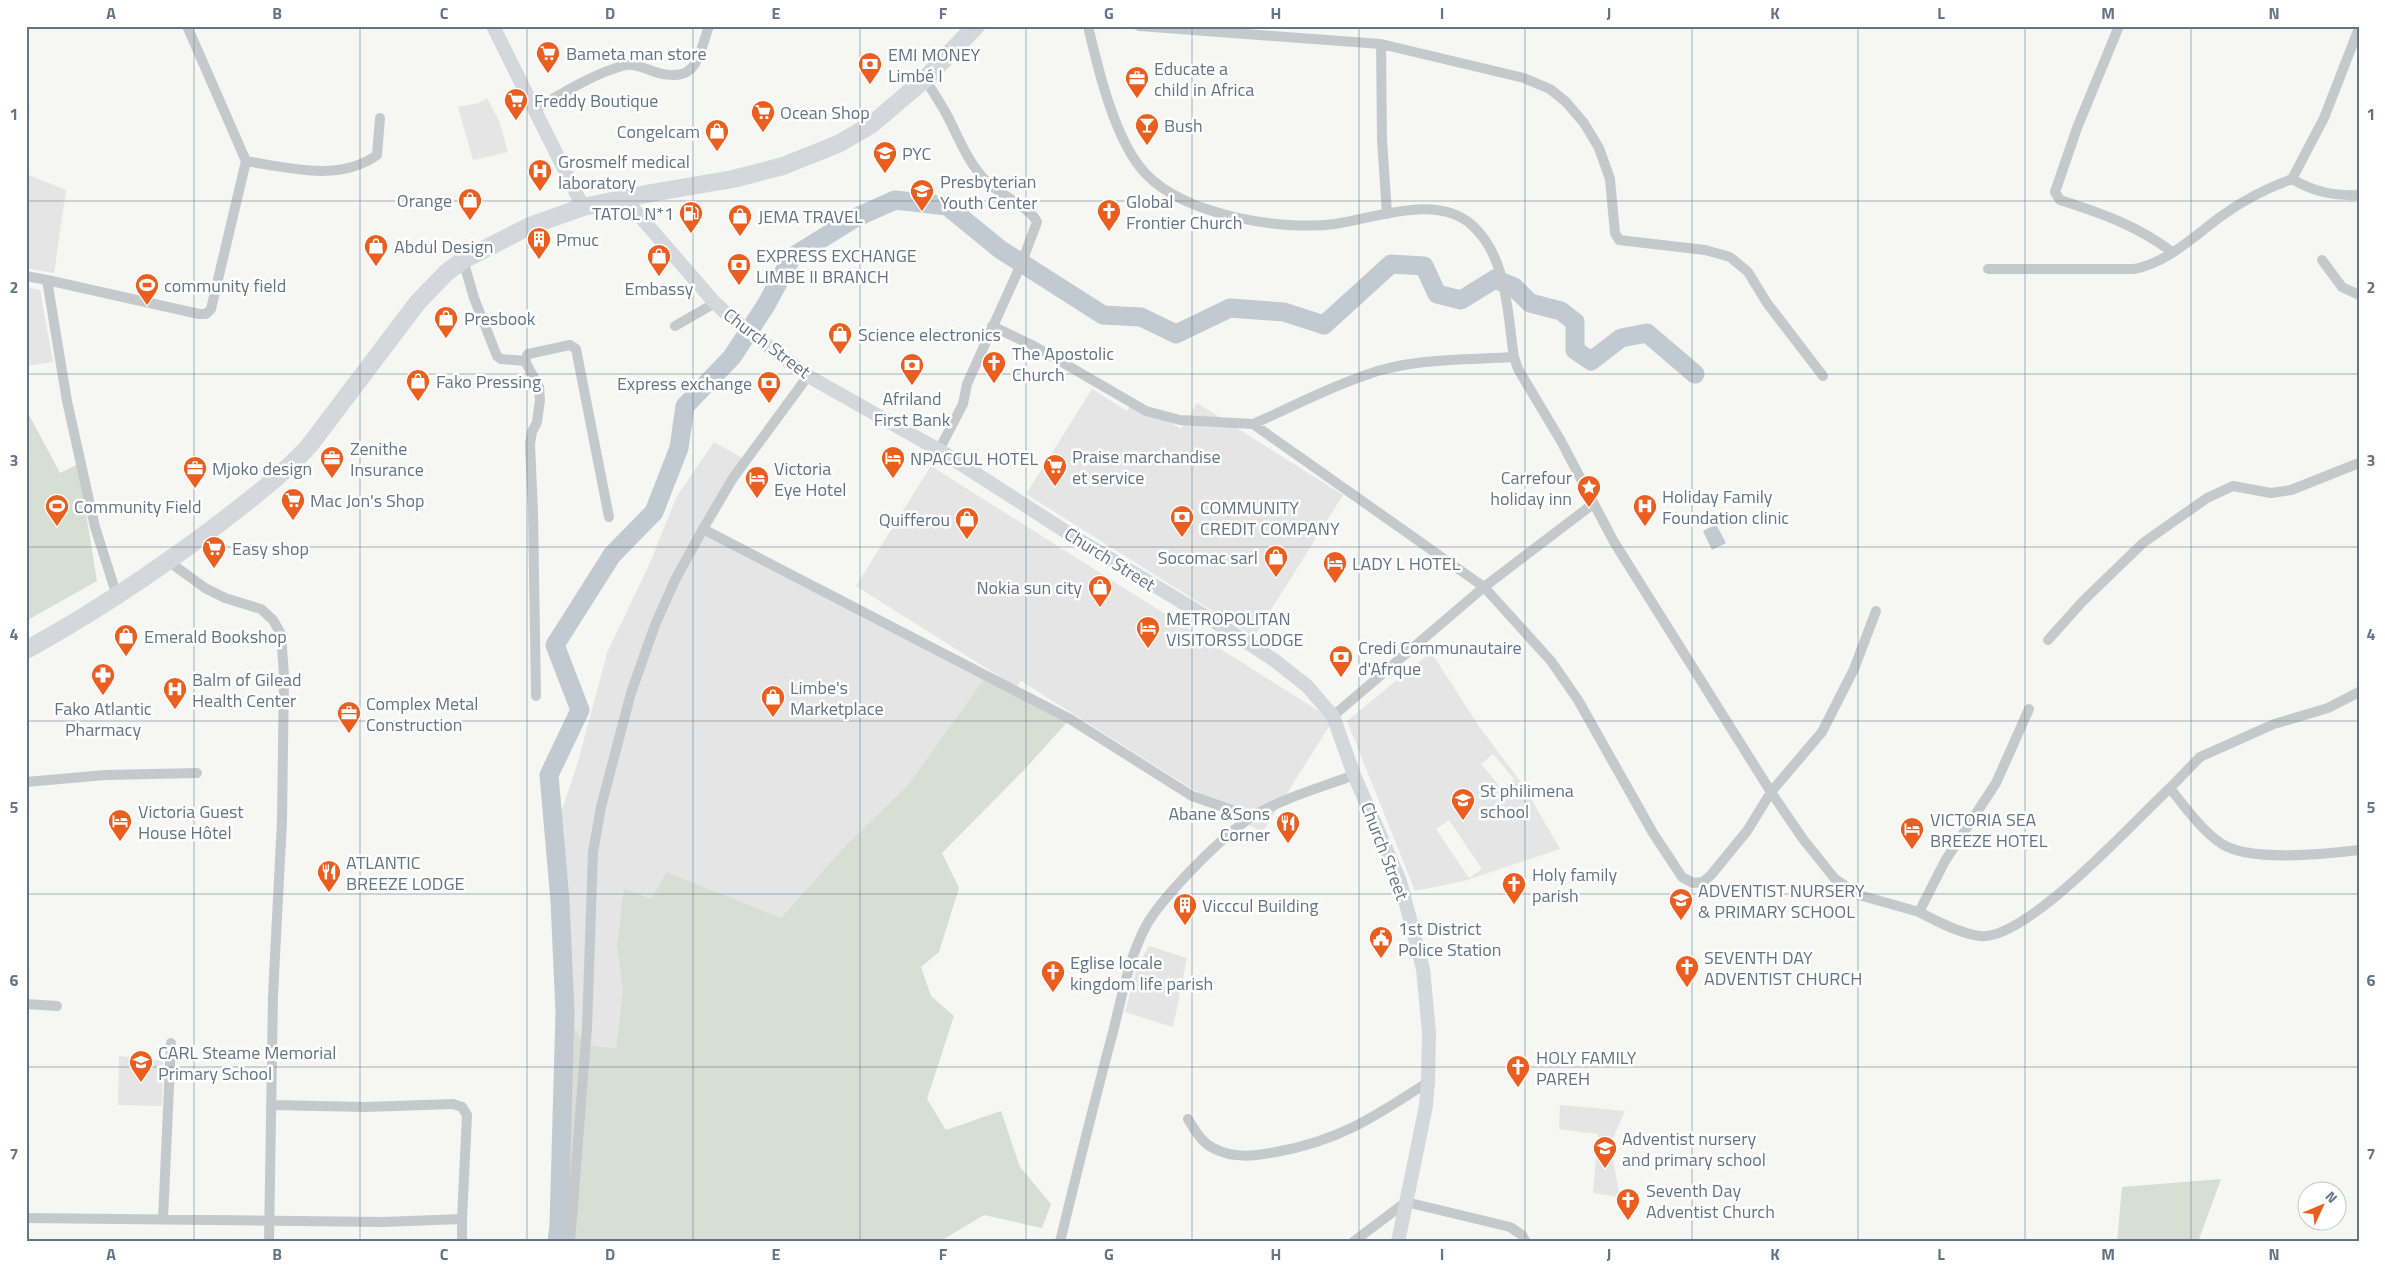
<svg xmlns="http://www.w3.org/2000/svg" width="2385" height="1268" font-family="'Titillium Web',sans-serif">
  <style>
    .built { fill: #e4e5e4; fill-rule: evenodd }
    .green { fill: #d7ded3 }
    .water { fill: #c0cad0 }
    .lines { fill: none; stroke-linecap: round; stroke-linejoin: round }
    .river { stroke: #c0cad0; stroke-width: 19 }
    .street { stroke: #c6c9cc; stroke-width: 10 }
    .secondary { stroke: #d4d8dd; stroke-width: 14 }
    .highway { stroke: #d4d8dd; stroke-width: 18 }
    .grid { fill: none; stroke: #647485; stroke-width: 1; stroke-opacity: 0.55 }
    .labels { text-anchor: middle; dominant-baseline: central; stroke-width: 5; stroke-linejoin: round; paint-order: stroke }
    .poi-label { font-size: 18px; fill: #647485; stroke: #fff; text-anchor: start }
    .street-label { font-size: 18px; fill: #647485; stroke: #fff }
    .neatline { fill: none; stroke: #647485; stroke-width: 2 }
    .grid-label { font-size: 16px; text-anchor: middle; font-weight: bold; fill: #647485 }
  </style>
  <rect width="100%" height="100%" fill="#f6f6f3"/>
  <path class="built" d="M487 98 499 121 508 152 473 160 458 107 479 103Z
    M26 174 66 190 54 273 26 268Z
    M26 287 40 290 53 362 26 366Z
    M1092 389 1127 411 1134 399 1181 429 1197 403 1343 495 1254 637 1026 494Z
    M714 442 746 460 704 528 987 675 907 786 845 846 781 918 665 873 651 899 617 947 623 990 616 1048 585 1045 565 1012 555 831 578 762 607 653 649 565 677 496Z
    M931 466 1333 720 1262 833 1021 681 1016 687 856 586Z
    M1431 652 1478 725 1523 785 1560 849 1464 881 1415 891 1347 721ZM1493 754 1514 779 1502 789 1481 764ZM1449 820 1482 869 1469 878 1436 829Z
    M1149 946 1187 958 1173 1027 1125 1012 1137 967Z
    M119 1056 163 1061 162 1106 118 1105Z
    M1560 1105 1625 1111 1610 1145 1620 1197 1593 1193 1598 1134 1559 1129Z"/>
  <path class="green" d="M26 409 60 473 78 464 97 581 26 621Z
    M987 675 1070 719 1024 770 942 853 959 888 939 952 921 967 931 996 954 1016 927 1099 946 1130 1001 1111 1020 1167 1051 1204 1042 1228 984 1215 939 1242H557L559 1226 565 1012 585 1045 616 1048 623 990 617 947 624 889 651 899 666 872 781 918 845 846 907 786Z
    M2221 1179 2198 1242H2117L2122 1187Z"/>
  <path class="water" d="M1716 524 1726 543 1712 550 1703 531Z"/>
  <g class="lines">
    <path class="river" d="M557 1242 559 1226 565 1012 560 901 549 775 580 710 555 645 612 555 654 512 679 448 685 406 732 357 766 305 792 257 855 218 895 200 947 206 1001 250 1103 315 1141 317 1176 334 1230 308 1284 312 1324 325 1391 264 1424 266 1437 294 1461 300 1495 279 1514 287 1530 303 1561 311 1575 322V350L1591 361 1621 338 1647 333 1695 374"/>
    <path class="street" d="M1088 26C1098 69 1115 142 1146 174 1185 215 1280 231 1335 224 1376 218 1438 193 1473 226 1508 259 1507 313 1514 357L1518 369 1561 441 1614 542 1771 792 1803 839 1835 879 1859 895 1919 912 1945 861 1996 783 2029 709
      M1139 26 1381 44 1524 78 1550 89 1566 102 1584 123 1599 148 1610 179 1615 233 1619 240 1705 250 1730 257 1748 272 1767 303 1823 376
      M2119 26 2077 128 2055 192 2060 200C2101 213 2138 226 2172 252
      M1381 44 1382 139 1387 214
      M925 79C933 92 942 105 949 119 960 141 969 164 987 182 1000 195 1030 207 1037 222L1022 262 967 384 963 404 939 450
      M535 109C563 93 594 73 626 65 636 63 645 69 655 72 698 85 698 56 709 26
      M246 161C289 168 340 182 377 155L380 118
      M2292 179C2314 192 2334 196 2359 195
      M463 260 474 298 497 356 501 359 525 361
      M2322 260 2342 287 2359 295
      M1988 269H2134C2168 263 2196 234 2223 215 2245 199 2267 188 2292 179L2324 118 2359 28
      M26 276 47 280 67 401 95 527 117 596
      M47 280 199 314H206L211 309 246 161 187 26
      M675 326 715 303
      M992 326 1034 346 1146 411 1180 420 1253 424 1484 587 1551 661 1578 700 1653 833 1682 877 1693 883 1703 882 1711 875 1747 831 1771 792 1822 732 1854 669 1876 611
      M1253 424C1290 408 1327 388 1366 375 1411 358 1466 360 1514 357
      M703 529 1070 719 1192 796 1252 817
      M168 561 205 588 225 598 261 609 273 620 281 634 284 675 282 821 273 995 269 1242
      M2048 640 2083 601 2143 543 2207 498 2233 486 2271 493 2291 490 2359 463
      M536 696 533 511 530 444 532 432 537 422 540 400 539 387 525 361 528 354 570 345 576 349 609 517
      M1333 716 1484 587 1593 504
      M26 782 105 775 197 773
      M2170 788 2200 757 2274 724 2328 708 2359 692
      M1919 912C1936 921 1961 934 1980 936 2027 941 2134 821 2170 788 2184 806 2203 832 2222 844 2250 862 2327 854 2359 850
      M26 1004 57 1006
      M272 1105 365 1107 453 1104 462 1107 467 1115 462 1219
      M1188 1119C1195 1130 1201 1142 1213 1148 1234 1159 1254 1156 1276 1152 1339 1141 1376 1116 1428 1082
      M26 1218 382 1222 462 1219V1242
      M163 1219 171 1043
      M570 1242 587 1027 593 852 601 807 631 693 655 625 675 580 703 529 733 478 808 376
      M1060 1242C1077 1172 1094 1102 1113 1032 1122 996 1129 957 1147 924 1165 894 1223 835 1253 816 1285 797 1320 788 1354 775
      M1353 1242 1406 1202 1510 1227 1522 1235 1526 1242"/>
    <path class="secondary" d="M493 26 583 207
      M624 198 715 303 736 322 808 376 939 450 1079 540 1225 628 1274 660 1307 686 1333 716 1354 775 1400 881 1423 969 1429 1032 1428 1082 1426 1106 1398 1242"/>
    <path class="highway" d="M26 650C90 615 150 575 208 532 243 505 279 479 309 446L418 302 446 273 463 260 530 226 583 207 651 193 733 179 783 166 838 144 871 125 925 79 976 26"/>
  </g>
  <path class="grid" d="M194 26V1242M360 26V1242M527 26V1242M693 26V1242M860 26V1242M1026 26V1242M1192 26V1242M1359 26V1242M1525 26V1242M1692 26V1242M1858 26V1242M2025 26V1242M2191 26V1242M26 201H2359M26 374H2359M26 547H2359M26 721H2359M26 894H2359M26 1067H2359"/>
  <defs>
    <g id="supermarket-pin" transform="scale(1.25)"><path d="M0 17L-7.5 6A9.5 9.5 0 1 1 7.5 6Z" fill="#ea5f1f" stroke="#fff"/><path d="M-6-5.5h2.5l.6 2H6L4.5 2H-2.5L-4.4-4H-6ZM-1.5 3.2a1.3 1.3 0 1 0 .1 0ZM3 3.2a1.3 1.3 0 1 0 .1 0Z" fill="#fff"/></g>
    <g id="bank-pin" transform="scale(1.25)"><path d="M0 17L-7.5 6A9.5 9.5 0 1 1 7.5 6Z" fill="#ea5f1f" stroke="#fff"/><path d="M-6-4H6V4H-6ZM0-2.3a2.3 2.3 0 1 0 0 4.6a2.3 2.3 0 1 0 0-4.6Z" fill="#fff"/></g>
    <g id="office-pin" transform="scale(1.25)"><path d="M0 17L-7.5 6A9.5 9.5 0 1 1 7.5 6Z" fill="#ea5f1f" stroke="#fff"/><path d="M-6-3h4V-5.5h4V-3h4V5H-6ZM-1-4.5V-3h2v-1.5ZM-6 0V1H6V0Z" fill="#fff"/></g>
    <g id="bar-pin" transform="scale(1.25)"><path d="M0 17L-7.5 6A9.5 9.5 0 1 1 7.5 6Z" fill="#ea5f1f" stroke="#fff"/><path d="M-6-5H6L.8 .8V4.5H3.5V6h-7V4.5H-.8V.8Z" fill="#fff"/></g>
    <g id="shop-pin" transform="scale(1.25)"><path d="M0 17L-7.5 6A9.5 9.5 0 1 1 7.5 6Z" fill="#ea5f1f" stroke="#fff"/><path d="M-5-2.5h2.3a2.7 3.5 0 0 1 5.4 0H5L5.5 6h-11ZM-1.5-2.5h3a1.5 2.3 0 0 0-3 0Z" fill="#fff"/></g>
    <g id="school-pin" transform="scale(1.25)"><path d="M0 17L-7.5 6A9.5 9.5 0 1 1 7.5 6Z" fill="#ea5f1f" stroke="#fff"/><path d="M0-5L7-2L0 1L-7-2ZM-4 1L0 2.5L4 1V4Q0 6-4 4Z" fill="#fff"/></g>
    <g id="hospital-pin" transform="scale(1.25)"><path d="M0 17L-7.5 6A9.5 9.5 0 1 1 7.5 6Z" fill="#ea5f1f" stroke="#fff"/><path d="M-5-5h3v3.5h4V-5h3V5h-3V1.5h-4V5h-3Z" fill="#fff"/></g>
    <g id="church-pin" transform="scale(1.25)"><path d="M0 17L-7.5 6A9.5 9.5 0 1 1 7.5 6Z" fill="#ea5f1f" stroke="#fff"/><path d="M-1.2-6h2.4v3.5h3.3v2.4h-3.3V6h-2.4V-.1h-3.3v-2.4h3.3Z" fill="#fff"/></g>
    <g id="fuel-pin" transform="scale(1.25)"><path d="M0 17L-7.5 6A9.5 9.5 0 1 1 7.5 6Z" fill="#ea5f1f" stroke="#fff"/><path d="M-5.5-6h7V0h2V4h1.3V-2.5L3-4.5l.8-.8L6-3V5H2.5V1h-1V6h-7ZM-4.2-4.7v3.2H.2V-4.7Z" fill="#fff"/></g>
    <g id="building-pin" transform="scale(1.25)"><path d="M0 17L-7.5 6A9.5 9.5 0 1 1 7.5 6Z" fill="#ea5f1f" stroke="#fff"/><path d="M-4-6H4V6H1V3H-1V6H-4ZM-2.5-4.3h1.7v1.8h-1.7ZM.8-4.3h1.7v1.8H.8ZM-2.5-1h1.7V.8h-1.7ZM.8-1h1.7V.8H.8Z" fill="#fff"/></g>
    <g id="stadium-pin" transform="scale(1.25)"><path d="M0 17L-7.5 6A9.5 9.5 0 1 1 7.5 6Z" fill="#ea5f1f" stroke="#fff"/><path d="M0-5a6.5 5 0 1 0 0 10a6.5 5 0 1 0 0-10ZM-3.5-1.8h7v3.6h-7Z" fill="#fff"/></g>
    <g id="hotel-pin" transform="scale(1.25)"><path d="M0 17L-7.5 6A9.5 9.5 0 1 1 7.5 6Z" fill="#ea5f1f" stroke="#fff"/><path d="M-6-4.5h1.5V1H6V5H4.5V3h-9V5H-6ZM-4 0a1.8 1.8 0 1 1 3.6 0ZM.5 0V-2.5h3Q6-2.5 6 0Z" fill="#fff"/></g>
    <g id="sight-pin" transform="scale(1.25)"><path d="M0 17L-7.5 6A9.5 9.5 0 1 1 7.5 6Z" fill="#ea5f1f" stroke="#fff"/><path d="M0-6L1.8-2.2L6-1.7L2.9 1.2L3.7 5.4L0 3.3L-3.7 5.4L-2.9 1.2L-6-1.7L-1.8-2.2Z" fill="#fff"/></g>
    <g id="pharmacy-pin" transform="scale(1.25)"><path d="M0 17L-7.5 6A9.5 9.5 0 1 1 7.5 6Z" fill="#ea5f1f" stroke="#fff"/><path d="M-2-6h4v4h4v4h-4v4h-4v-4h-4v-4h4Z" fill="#fff"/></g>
    <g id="restaurant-pin" transform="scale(1.25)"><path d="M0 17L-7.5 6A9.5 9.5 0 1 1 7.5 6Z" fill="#ea5f1f" stroke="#fff"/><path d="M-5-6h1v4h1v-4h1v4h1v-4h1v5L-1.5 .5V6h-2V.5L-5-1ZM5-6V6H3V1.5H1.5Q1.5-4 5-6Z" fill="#fff"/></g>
    <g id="civic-pin" transform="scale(1.25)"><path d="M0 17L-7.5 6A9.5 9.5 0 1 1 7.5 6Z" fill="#ea5f1f" stroke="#fff"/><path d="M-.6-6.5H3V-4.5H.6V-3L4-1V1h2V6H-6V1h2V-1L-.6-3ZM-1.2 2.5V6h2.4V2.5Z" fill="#fff"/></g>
  </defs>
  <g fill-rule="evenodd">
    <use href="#supermarket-pin" x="548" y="53"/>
    <use href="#bank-pin" x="870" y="64"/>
    <use href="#office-pin" x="1137" y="78"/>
    <use href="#supermarket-pin" x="516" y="100"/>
    <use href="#supermarket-pin" x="763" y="112"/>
    <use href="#bar-pin" x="1147" y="125"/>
    <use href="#shop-pin" x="717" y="131"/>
    <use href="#school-pin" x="885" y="153"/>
    <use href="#hospital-pin" x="540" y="171"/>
    <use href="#school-pin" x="922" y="191"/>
    <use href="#shop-pin" x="470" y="200"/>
    <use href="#church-pin" x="1109" y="211"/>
    <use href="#fuel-pin" x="691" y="213"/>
    <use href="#shop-pin" x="740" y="216"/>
    <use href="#building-pin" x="539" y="239"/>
    <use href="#shop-pin" x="376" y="246"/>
    <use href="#shop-pin" x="659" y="256"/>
    <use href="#bank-pin" x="739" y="265"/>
    <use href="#stadium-pin" x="147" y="285"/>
    <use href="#shop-pin" x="446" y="318"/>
    <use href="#shop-pin" x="840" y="334"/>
    <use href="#church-pin" x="994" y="363"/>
    <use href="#bank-pin" x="912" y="365"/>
    <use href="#shop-pin" x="418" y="381"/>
    <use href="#bank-pin" x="769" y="383"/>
    <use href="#office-pin" x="332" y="458"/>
    <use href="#hotel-pin" x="893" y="458"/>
    <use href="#supermarket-pin" x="1055" y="466"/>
    <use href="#office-pin" x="195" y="468"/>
    <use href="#hotel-pin" x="757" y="478"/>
    <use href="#sight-pin" x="1589" y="487"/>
    <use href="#supermarket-pin" x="293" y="500"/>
    <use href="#stadium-pin" x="57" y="506"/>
    <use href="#hospital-pin" x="1645" y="506"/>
    <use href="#bank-pin" x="1182" y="517"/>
    <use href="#shop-pin" x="967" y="519"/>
    <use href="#supermarket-pin" x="214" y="548"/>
    <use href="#shop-pin" x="1276" y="557"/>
    <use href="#hotel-pin" x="1335" y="563"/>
    <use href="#shop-pin" x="1100" y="587"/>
    <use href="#hotel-pin" x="1148" y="628"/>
    <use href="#shop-pin" x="126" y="636"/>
    <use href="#bank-pin" x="1341" y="657"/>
    <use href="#pharmacy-pin" x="103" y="675"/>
    <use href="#hospital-pin" x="175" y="689"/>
    <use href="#shop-pin" x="773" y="697"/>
    <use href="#office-pin" x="349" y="713"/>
    <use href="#school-pin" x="1463" y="800"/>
    <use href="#hotel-pin" x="120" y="821"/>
    <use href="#restaurant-pin" x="1288" y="823"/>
    <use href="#hotel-pin" x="1912" y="829"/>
    <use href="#restaurant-pin" x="329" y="872"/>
    <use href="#church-pin" x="1514" y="884"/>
    <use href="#school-pin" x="1681" y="900"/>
    <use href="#building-pin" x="1185" y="905"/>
    <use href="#civic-pin" x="1381" y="938"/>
    <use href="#church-pin" x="1687" y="967"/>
    <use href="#church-pin" x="1053" y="972"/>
    <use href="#school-pin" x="141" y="1062"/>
    <use href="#church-pin" x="1518" y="1067"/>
    <use href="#school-pin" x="1605" y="1148"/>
    <use href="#church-pin" x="1628" y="1200"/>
  </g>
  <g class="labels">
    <g class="poi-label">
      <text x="566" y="53">Bameta man store</text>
      <text x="888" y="54">EMI MONEY<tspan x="888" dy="21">Limbé I</tspan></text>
      <text x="1154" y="68">Educate a<tspan x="1154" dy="21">child in Africa</tspan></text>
      <text x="534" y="100">Freddy Boutique</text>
      <text x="780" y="112">Ocean Shop</text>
      <text x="1164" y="125">Bush</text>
      <text x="700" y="131" text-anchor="end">Congelcam</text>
      <text x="902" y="153">PYC</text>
      <text x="558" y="161">Grosmelf medical<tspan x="558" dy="21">laboratory</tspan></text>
      <text x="940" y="181">Presbyterian<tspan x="940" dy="21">Youth Center</tspan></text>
      <text x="452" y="200" text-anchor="end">Orange</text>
      <text x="1126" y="201">Global<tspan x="1126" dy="21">Frontier Church</tspan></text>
      <text x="674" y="213" text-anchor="end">TATOL N*1</text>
      <text x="758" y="216">JEMA TRAVEL</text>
      <text x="556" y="239">Pmuc</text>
      <text x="394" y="246">Abdul Design</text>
      <text x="756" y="255">EXPRESS EXCHANGE<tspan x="756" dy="21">LIMBE II BRANCH</tspan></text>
      <text x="164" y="285">community field</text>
      <text x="659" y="288" text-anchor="middle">Embassy</text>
      <text x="464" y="318">Presbook</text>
      <text x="858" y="334">Science electronics</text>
      <text x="1012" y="353">The Apostolic<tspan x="1012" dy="21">Church</tspan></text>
      <text x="436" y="381">Fako Pressing</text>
      <text x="752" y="383" text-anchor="end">Express exchange</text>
      <text x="912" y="398" text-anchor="middle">Afriland<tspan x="912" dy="21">First Bank</tspan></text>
      <text x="350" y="448">Zenithe<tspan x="350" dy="21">Insurance</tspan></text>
      <text x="1072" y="456">Praise marchandise<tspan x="1072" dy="21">et service</tspan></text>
      <text x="910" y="458">NPACCUL HOTEL</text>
      <text x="212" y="468">Mjoko design</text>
      <text x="774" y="468">Victoria<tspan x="774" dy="21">Eye Hotel</tspan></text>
      <text x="1572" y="477" text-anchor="end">Carrefour<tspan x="1572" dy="21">holiday inn</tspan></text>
      <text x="1662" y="496">Holiday Family<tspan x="1662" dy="21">Foundation clinic</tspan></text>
      <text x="310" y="500">Mac Jon's Shop</text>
      <text x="74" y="506">Community Field</text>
      <text x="1200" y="507">COMMUNITY<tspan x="1200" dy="21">CREDIT COMPANY</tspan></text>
      <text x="950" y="519" text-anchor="end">Quifferou</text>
      <text x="232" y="548">Easy shop</text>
      <text x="1258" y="557" text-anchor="end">Socomac sarl</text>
      <text x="1352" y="563">LADY L HOTEL</text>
      <text x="1082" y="587" text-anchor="end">Nokia sun city</text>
      <text x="1166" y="618">METROPOLITAN<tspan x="1166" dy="21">VISITORSS LODGE</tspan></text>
      <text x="144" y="636">Emerald Bookshop</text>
      <text x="1358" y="647">Credi Communautaire<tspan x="1358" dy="21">d'Afrque</tspan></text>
      <text x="192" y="679">Balm of Gilead<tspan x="192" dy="21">Health Center</tspan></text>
      <text x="790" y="687">Limbe's<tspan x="790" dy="21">Marketplace</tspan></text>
      <text x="366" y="703">Complex Metal<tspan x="366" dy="21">Construction</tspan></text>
      <text x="103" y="708" text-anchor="middle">Fako Atlantic<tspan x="103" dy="21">Pharmacy</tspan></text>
      <text x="1480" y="790">St philimena<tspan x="1480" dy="21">school</tspan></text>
      <text x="138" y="811">Victoria Guest<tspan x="138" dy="21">House Hôtel</tspan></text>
      <text x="1270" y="813" text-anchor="end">Abane &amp;Sons<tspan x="1270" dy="21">Corner</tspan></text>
      <text x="1930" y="819">VICTORIA SEA<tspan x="1930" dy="21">BREEZE HOTEL</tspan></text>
      <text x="346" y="862">ATLANTIC<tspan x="346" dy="21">BREEZE LODGE</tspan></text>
      <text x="1532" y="874">Holy family<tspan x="1532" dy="21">parish</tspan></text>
      <text x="1698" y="890">ADVENTIST NURSERY<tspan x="1698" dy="21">&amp; PRIMARY SCHOOL</tspan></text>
      <text x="1202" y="905">Vicccul Building</text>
      <text x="1398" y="928">1st District<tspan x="1398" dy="21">Police Station</tspan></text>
      <text x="1704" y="957">SEVENTH DAY<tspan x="1704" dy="21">ADVENTIST CHURCH</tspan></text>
      <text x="1070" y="962">Eglise locale<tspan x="1070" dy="21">kingdom life parish</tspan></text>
      <text x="158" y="1052">CARL Steame Memorial<tspan x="158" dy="21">Primary School</tspan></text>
      <text x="1536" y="1057">HOLY FAMILY<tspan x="1536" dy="21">PAREH</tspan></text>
      <text x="1622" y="1138">Adventist nursery<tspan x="1622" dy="21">and primary school</tspan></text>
      <text x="1646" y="1190">Seventh Day<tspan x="1646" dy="21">Adventist Church</tspan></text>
    </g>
    <g class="street-label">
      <text transform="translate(767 343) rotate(37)">Church Street</text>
      <text transform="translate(1110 559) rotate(32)">Church Street</text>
      <text transform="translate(1385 851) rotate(69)">Church Street</text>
    </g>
  </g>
  <rect width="2385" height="1268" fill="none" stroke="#ffffff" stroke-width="55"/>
  <g transform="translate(2322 1206) rotate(46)"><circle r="24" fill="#ffffff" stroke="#c1c7ce"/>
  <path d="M0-4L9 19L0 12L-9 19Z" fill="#ea5f1f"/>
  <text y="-8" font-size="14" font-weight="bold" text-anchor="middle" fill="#647485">N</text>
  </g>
  <rect x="28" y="28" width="2330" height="1212" class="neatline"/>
  <g class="grid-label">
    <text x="111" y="19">A</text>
    <text x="277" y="19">B</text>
    <text x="444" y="19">C</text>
    <text x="610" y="19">D</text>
    <text x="776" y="19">E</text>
    <text x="943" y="19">F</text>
    <text x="1109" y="19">G</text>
    <text x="1276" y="19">H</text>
    <text x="1442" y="19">I</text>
    <text x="1609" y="19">J</text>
    <text x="1775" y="19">K</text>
    <text x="1941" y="19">L</text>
    <text x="2108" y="19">M</text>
    <text x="2274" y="19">N</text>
    <text x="14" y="120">1</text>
    <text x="2371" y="120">1</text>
    <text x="14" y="293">2</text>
    <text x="2371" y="293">2</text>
    <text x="14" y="466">3</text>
    <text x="2371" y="466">3</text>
    <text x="14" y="640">4</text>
    <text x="2371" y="640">4</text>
    <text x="14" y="813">5</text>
    <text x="2371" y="813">5</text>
    <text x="14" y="986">6</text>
    <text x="2371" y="986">6</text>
    <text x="14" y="1160">7</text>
    <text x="2371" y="1160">7</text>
    <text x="111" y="1260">A</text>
    <text x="277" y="1260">B</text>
    <text x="444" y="1260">C</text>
    <text x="610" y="1260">D</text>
    <text x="776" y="1260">E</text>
    <text x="943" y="1260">F</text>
    <text x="1109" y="1260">G</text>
    <text x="1276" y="1260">H</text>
    <text x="1442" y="1260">I</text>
    <text x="1609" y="1260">J</text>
    <text x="1775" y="1260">K</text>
    <text x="1941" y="1260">L</text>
    <text x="2108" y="1260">M</text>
    <text x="2274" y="1260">N</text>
  </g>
</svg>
